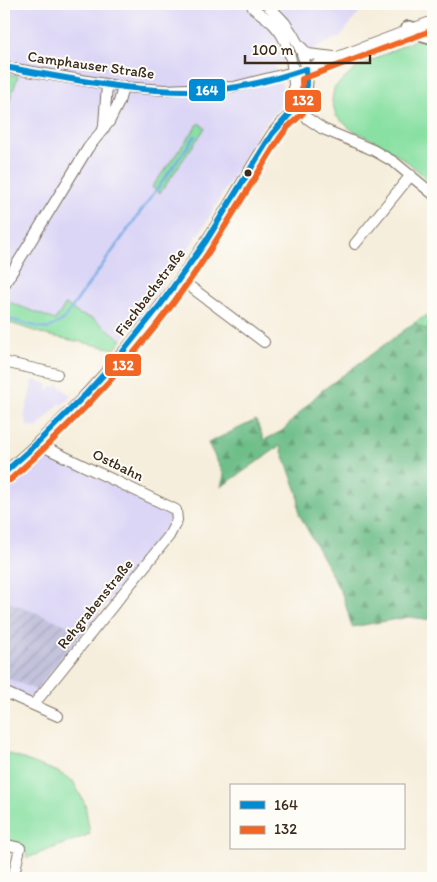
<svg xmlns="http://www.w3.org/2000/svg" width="437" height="882" font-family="Itim,sans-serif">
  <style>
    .built { fill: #dcd6f6 }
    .industrial { fill: url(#industrial-furrows) }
    .grass { fill: #89e0a3; stroke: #628560 }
    .forest { fill: url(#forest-firs); stroke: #547454 }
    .park { fill: url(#park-dots); stroke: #628560 }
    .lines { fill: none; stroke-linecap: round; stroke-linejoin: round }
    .stream { stroke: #74abe2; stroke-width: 2.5 }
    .minor-casing { stroke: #7c6f60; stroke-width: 12 }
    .highway-casing { stroke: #7c6f60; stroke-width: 18 }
    .minor { stroke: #fff; stroke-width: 10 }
    .highway { stroke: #fff; stroke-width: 15 }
    .bus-1-casing { stroke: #fdfcf7; stroke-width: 10 }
    .bus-2-casing { stroke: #fdfcf7; stroke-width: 10 }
    .bus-1 { stroke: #008bd2; stroke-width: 6 }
    .bus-2 { stroke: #f26522; stroke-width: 6 }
    .bus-dot { fill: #3b2a1e; stroke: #fdfcf7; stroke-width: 2 }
    .labels { text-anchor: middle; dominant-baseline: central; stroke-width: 4; stroke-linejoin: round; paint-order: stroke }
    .street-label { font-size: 15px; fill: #3b2a1e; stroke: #fdfcf7 }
    .line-badge { stroke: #fdfcf7; stroke-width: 2 }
    .badge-label { font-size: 14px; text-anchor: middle; font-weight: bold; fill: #fff }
  </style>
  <defs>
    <pattern id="industrial-furrows" width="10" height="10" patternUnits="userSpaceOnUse" patternTransform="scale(1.25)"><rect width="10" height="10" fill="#c2c2dc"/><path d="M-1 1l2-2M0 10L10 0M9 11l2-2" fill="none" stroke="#a8a7bc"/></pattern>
    <pattern id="forest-firs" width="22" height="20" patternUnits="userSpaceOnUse" patternTransform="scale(1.25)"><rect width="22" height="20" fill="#6ebe89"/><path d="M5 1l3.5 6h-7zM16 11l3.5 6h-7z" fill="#5c9b6f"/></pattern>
    <pattern id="park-dots" width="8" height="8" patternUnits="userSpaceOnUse" patternTransform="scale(1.25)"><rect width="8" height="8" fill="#89e0a3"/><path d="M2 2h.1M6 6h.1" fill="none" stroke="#77c08c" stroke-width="1.8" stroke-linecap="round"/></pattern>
  </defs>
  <rect width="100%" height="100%" fill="#fdfcf7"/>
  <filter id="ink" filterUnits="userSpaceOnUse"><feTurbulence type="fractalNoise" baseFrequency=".02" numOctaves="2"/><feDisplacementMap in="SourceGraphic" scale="10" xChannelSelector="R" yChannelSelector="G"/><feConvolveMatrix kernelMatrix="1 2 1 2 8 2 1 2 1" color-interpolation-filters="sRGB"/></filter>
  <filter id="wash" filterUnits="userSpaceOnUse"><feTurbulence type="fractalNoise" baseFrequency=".0096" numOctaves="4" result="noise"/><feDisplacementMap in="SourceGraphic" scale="20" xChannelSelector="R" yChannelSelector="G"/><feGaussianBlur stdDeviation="1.12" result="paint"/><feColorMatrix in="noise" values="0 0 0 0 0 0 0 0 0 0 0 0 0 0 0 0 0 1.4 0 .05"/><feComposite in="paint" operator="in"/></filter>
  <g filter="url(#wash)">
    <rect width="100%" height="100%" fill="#f6eedc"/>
    <path class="built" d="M4 4H357L359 13 340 37 274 66 283 88 287 92 288 98 259 131 201 231 122 340 94 319 79 314 66 305 56 321 4 300V116L18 76 4 73Z
      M33 380 48 384 47 389H50L51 386 56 387 57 383 71 396 62 405 60 403 37 428 26 425 27 419 24 418Z
      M41 450 172 516 160 538 35 693 24 704 4 695V484Z"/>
    <path class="industrial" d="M4 600 82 631 36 690 4 677Z"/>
    <path class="grass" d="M415 40 433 41V223L430 182 409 163 379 143 352 130 336 116 332 101 334 88 359 66Z
      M4 73 18 76 4 116Z
      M199 123 205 128 160 193 152 187Z
      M4 300 55 320 66 304 79 314 94 319 122 340 115 349 46 335 4 321Z
      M4 752 58 772 73 781 85 804 90 834 27 858 25 848 4 841Z"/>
    <path class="forest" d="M414 323 433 333V620L409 617 352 627 343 596 299 514 298 494 280 446 221 487 224 475 208 443 256 420 264 440 282 431 320 392Z"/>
    <path class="park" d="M433 312V333L414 323Z"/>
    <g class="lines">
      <path class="stream" d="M4 318 47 329 63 320 195 136"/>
    </g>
  </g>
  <g filter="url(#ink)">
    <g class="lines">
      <g class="minor-casing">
        <path id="minor" d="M253 8C261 14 269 19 275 26 295 47 294 83 295 110
          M300 46 308 54 334 57
          M4 67 123 87 165 90 234 87 306 69 433 21
          M295 110 323 129 373 150 394 162 433 194
          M104 125 107 85
          M355 244 411 175
          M180 279 264 342
          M4 285 88 148 109 122 119 102 123 87
          M4 362 57 374
          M4 473C82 406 149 327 206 241 229 206 249 169 272 134 280 122 293 114 301 102 317 79 300 43 285 23 279 16 272 10 266 4
          M4 692 58 716
          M34 704 169 536 177 520 176 510 168 506 38 444
          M4 844 20 848 13 878"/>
      </g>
      <g class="highway-casing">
        <path id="highway" d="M409 29 433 36"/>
      </g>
      <use href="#minor" class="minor"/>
      <use href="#highway" class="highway"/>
      <g class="bus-1-casing">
        <path id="bus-1" d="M4 67C73 79 143 95 213 90 245 88 276 79 306 69L307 85 303 99 272 134 206 241 161 304 113 364 87 393 33 447 4 473"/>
      </g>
      <g class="bus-2-casing">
        <path id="bus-2" d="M10 480C78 419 140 352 192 277 223 232 250 185 279 139L287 128 303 113 302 79 433 30"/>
      </g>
      <use href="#bus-1" class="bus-1"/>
      <use href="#bus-2" class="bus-2"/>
    </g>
  </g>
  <circle class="bus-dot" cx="248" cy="173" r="4.5"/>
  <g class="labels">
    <g class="street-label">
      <text transform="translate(91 65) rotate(8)">Camphauser Straße</text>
      <text transform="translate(150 292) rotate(-53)">Fischbachstraße</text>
      <text transform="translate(118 465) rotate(26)">Ostbahn</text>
      <text transform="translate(95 604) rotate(-51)">Rehgrabenstraße</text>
    </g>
  </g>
  <g class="line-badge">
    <rect x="188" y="78" width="38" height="24" rx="5" fill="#008bd2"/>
    <rect x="284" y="89" width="38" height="24" rx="5" fill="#f26522"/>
    <rect x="104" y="353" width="38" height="24" rx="5" fill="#f26522"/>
  </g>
  <g class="badge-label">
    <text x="207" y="95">164</text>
    <text x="303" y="105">132</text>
    <text x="123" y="370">132</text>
  </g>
  <rect width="437" height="882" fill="none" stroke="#fdfcf7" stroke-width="20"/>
  <rect x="230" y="784" width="175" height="65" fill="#fdfcf7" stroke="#afa8a0"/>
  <rect x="240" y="801" width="25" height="8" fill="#008bd2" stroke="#afa8a0"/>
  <text x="274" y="810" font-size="15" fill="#3b2a1e">164</text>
  <rect x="240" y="826" width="25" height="8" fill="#f26522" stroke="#afa8a0"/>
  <text x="274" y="834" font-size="15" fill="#3b2a1e">132</text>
  <path d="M245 55v8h125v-8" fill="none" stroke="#3b2a1e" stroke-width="2.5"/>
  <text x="252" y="55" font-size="15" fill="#3b2a1e" stroke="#fdfcf7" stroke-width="4" paint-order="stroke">100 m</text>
</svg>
